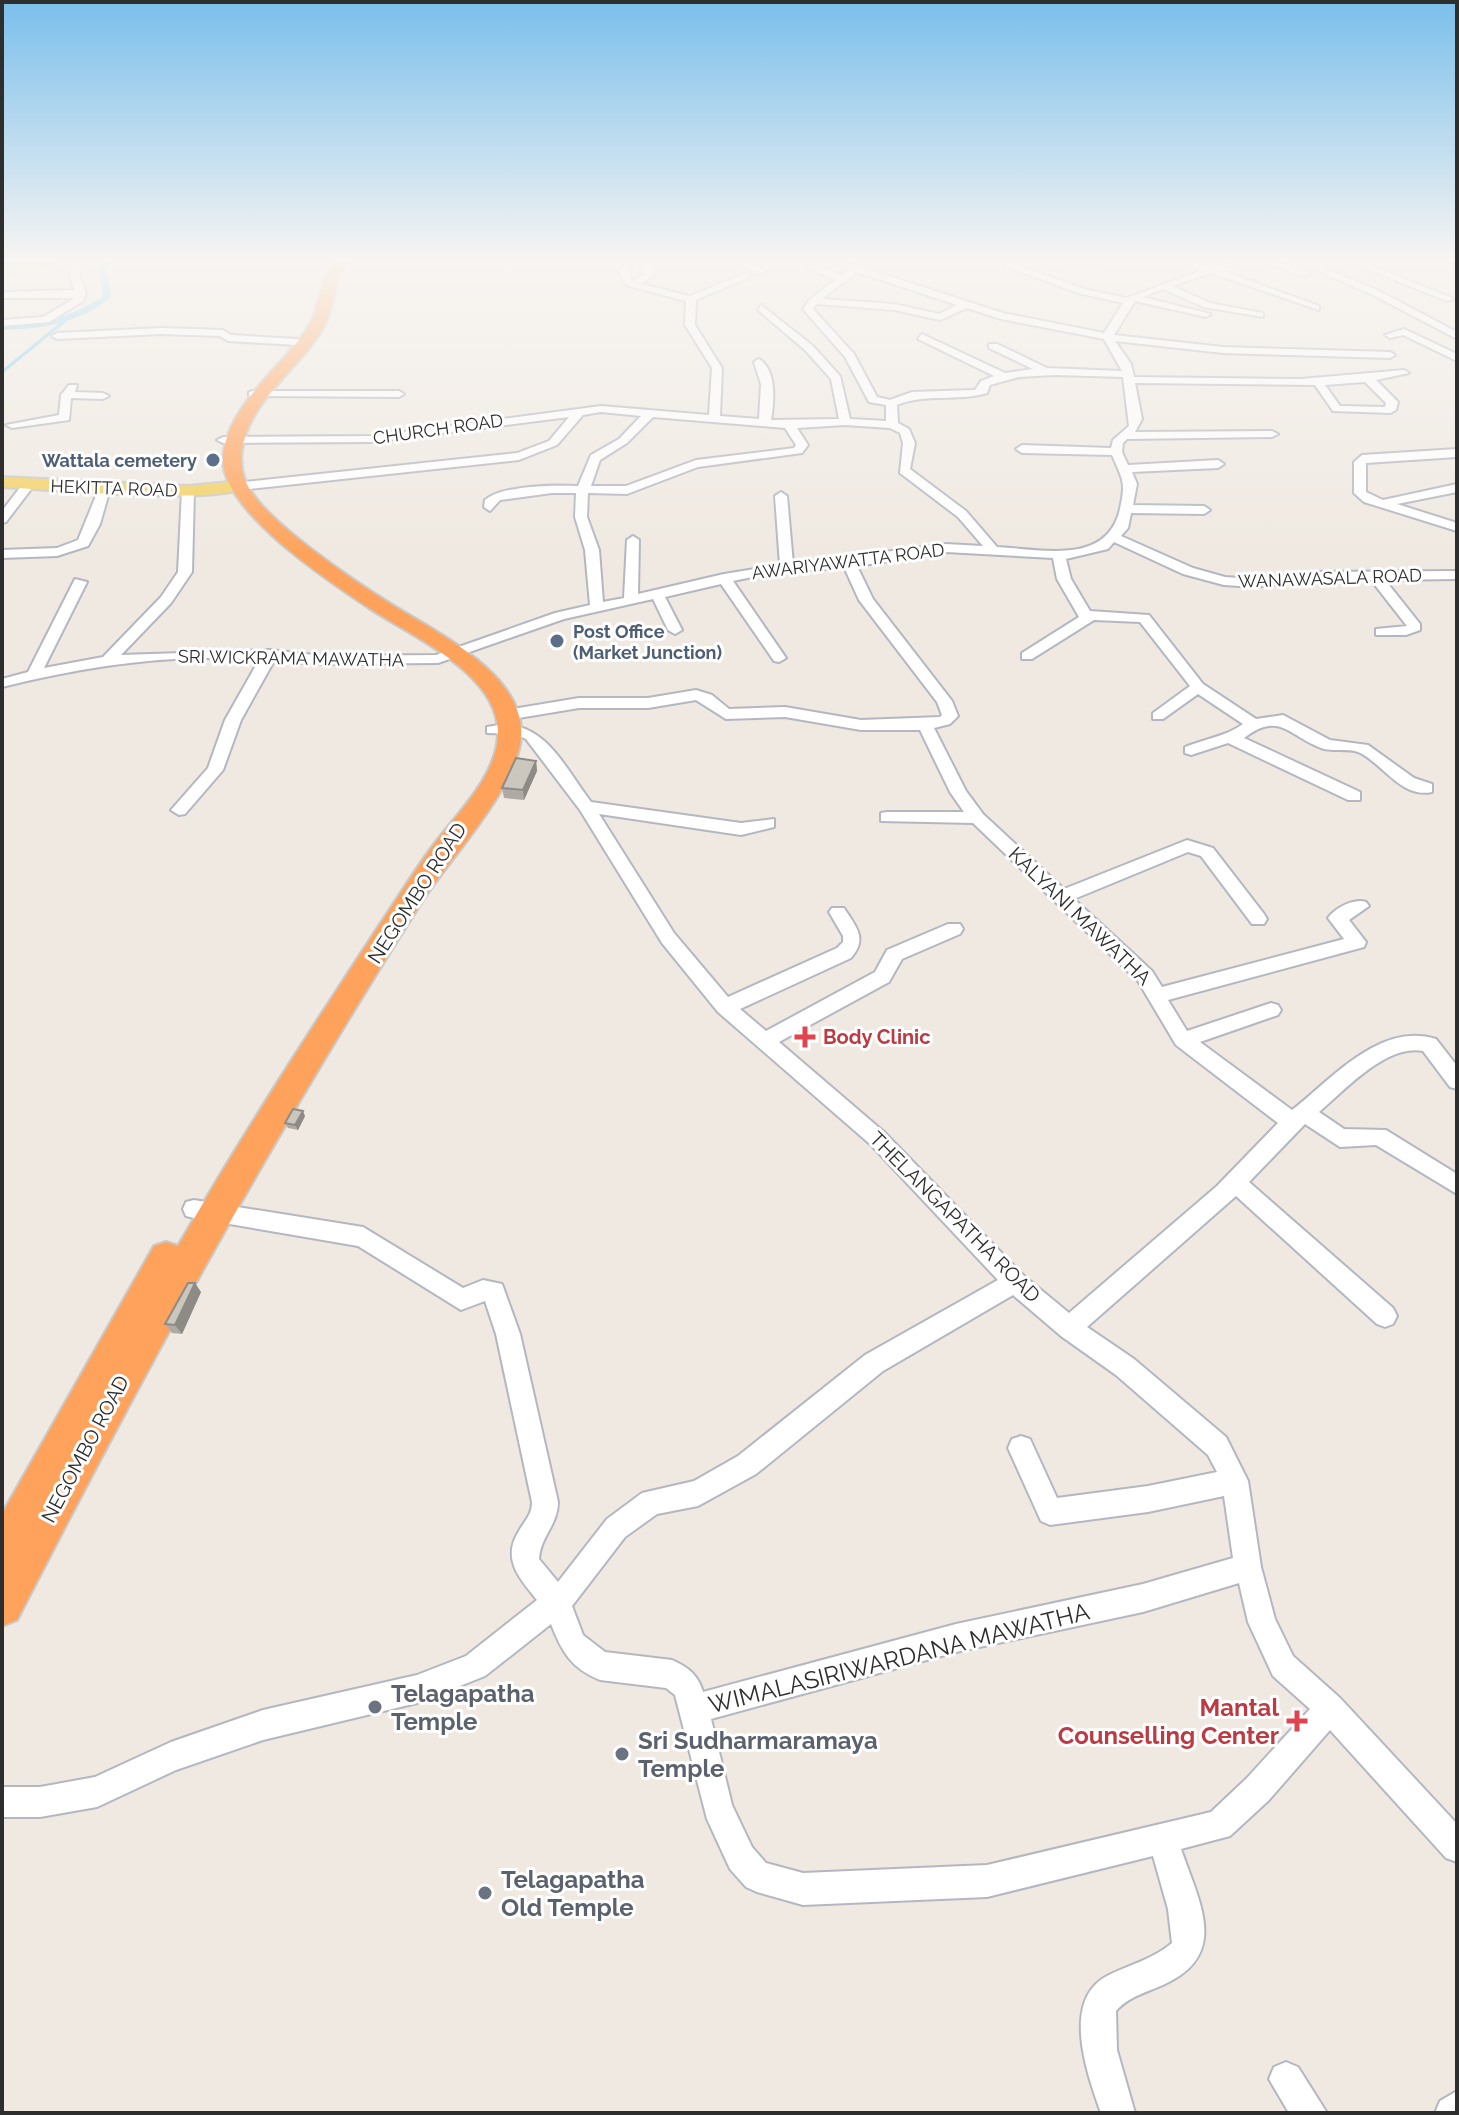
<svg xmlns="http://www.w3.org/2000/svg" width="1459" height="2115" font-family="Raleway,sans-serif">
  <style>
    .pitch { fill: #c9ec9a }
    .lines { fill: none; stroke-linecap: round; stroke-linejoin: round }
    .stream { stroke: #75cff0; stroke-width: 3 }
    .canal { fill: #75cff0; fill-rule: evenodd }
    .minor-casing { stroke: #b4b7c1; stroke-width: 4 }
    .major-casing { stroke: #c9c9c9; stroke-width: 4 }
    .highway-casing { stroke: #c9c9c9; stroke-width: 4 }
    .minor { fill: #fff; fill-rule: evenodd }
    .major { fill: #f2d163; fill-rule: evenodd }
    .highway { fill: #ffa35c; fill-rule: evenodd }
    .wall { fill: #afaba4 }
    .shaded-wall { fill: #8e8b86 }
    .building { fill: #cbc7bf; stroke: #8e8b86; stroke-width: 2 }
    .service-dot { fill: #5c6f8a; stroke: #fff; stroke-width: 3 }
    .health-dot { fill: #e0444e; stroke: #fff; stroke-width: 3 }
    .worship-dot { fill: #6b7280; stroke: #fff; stroke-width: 3 }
    .labels { text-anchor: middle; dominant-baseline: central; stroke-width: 6; stroke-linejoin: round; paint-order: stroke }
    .far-street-label { font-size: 18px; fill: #2e2e2e; stroke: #fff }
    .far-service-label { font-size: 18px; font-weight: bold; fill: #4e5e75; stroke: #fff; text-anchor: end }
    .street-label { font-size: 20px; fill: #2e2e2e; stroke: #fff }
    .health-label { font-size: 20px; font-weight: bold; fill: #be3a42; stroke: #fff; text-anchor: start }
    .near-street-label { font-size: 24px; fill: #2e2e2e; stroke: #fff }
    .near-worship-label { font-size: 24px; font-weight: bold; fill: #5b616d; stroke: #fff; text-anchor: start }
    .near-health-label { font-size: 24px; font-weight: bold; fill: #be3a42; stroke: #fff; text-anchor: end }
  </style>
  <rect width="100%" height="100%" fill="#efe9e1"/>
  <path class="pitch" d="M2 258H62L56 264 2 278Z"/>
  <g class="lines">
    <path class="stream" d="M2 372 67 319"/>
    <path class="canal" d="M108 258H116L106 268 111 297C81 323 41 329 2 330V326C40 324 71 318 103 296L98 267Z"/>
    <g class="minor-casing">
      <path id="minor" d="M77 258H87L79 275 86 293 83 301 49 322 2 326V320L43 317 75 298H2V292L74 290 70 275Z
        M629 258 634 261 629 272 632 281 643 275 644 258H654L653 276 641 284 690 296 744 274 752 276 696 300 695 325 722 368 720 416 759 419 761 384 754 362 759 359C777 370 774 402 771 420L839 419 831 379 805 350 758 310 761 305 813 346 840 376 850 419 886 421V405L869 402 845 357 803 309 810 299 835 280 806 267V263L841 275 849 269 819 258H833L1003 313 1104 333 1123 303 1078 293 1005 266V262L1026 258 1016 264 1084 289 1127 298 1202 270 1174 258C1188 258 1200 267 1212 266 1225 266 1236 258 1250 258L1220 270 1319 306V310L1211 273 1172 286 1210 303 1263 313V317L1204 307 1163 289 1143 297 1211 314 1206 317 1135 301 1114 335 1223 347 1390 352 1395 355 1390 358 1223 353 1115 341 1131 364 1134 377 1301 379 1404 370 1409 373 1376 380 1398 402 1396 410 1390 413 1333 411 1315 385 1135 383 1142 419 1135 432 1272 431 1278 434 1272 437 1127 439 1123 443 1122 452 1128 465 1218 460 1224 464 1218 468 1132 472 1137 484 1133 505 1204 506 1210 510 1204 514 1131 513 1128 528 1121 536 1193 568 1225 577 1255 579 1314 572 1457 571V579L1385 580 1420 624V630L1406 635H1376V629L1407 626 1371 580H1314L1255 587 1224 585 1183 574 1114 542 1108 549 1066 559 1071 579 1090 611 1149 615 1203 684 1256 719 1283 715 1330 740 1368 745 1414 778 1432 784V792C1401 799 1382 762 1358 752 1347 748 1332 752 1321 748 1288 735 1279 711 1244 738L1360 792V800H1348L1228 743 1191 755 1185 753V747C1205 739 1227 736 1243 724L1198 694 1163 719H1153V713L1190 686 1140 622 1094 620 1032 659H1022V653L1079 617 1057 579 1053 558 946 552 857 566 873 599 952 701 958 716 950 724 934 728 966 791 983 814 1064 889 1187 840 1213 848 1264 914 1267 919 1264 924H1252L1201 856 1188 852 1074 899 1152 971 1162 987 1344 939 1328 918C1335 908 1354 898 1366 902L1369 906 1349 920 1366 942 1364 947 1168 1000 1187 1031 1271 1003 1278 1005 1281 1010 1278 1015 1200 1042 1292 1110C1331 1080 1380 1021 1436 1039L1457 1066V1089L1450 1087 1423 1051C1386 1044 1345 1090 1319 1112L1344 1129 1386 1130 1457 1174V1194L1376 1145 1340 1147 1305 1124 1249 1182 1393 1308 1397 1316 1393 1324 1385 1327 1377 1324 1236 1196 1087 1327 1134 1359 1226 1437 1248 1481 1261 1567 1275 1619 1293 1656 1340 1698 1457 1824V1862L1446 1858 1330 1730 1269 1800 1230 1836 1181 1849C1199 1902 1230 1954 1165 1984 1148 1992 1129 1996 1116 2011L1117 2050 1135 2113H1101C1088 2076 1060 2001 1107 1976 1128 1965 1154 1959 1172 1943L1168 1909 1153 1856 987 1897 803 1905 757 1892 746 1887 730 1869 707 1819 675 1695 666 1688 600 1680C571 1668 562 1652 551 1624L485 1676 417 1703 263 1740 176 1770 97 1807 40 1817H2V1787H40L95 1777 171 1742 263 1710 417 1675 466 1656 537 1600C520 1579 501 1559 519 1531 525 1520 532 1515 532 1502L496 1334 485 1301 461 1310 358 1246 194 1218 186 1216 183 1209 186 1202 194 1200 363 1227 463 1288 483 1280 502 1284 520 1334 558 1502C558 1525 540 1537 539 1559L558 1582 607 1519 642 1493 694 1481 738 1456 865 1355 998 1280 870 1144 718 1012 662 943 580 810 526 739 515 734 487 733V727C542 714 562 764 591 802L741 823 774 819V827L741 835 599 814 674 933 728 997 837 948 843 942V936L829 912 832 908H844C856 927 868 938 851 958L740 1009 766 1031 875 972 887 950 948 924H960L963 929 960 934 902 959 889 982 779 1042 884 1132 1023 1275 1069 1313 1217 1186 1278 1123 1176 1045 1138 981 973 823 881 821V813L887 812H964L950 792 920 730H861L785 717 726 719 696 700 648 708H579L507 720 499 715 507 710 579 698H648L696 690 712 695 729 709 785 707 861 720 940 717 942 715 937 702 859 600 844 567 766 574 733 581 786 658 779 662 774 661 721 584 665 597 682 630 675 634 668 630 653 599 564 619 438 663 323 664 274 661 241 720 223 770 185 814 179 815 171 810 208 768 225 720 259 660C172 653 87 666 2 687V679L28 672 75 579 87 582 44 668 103 657 161 597 178 572 182 491 188 487 194 491 192 572 171 603 121 655 270 650 323 656 436 655 555 613 590 605 585 550 575 517 576 493H552L500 500 490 511 484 507 485 500C502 485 556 485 578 486L591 455 619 439 641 416 601 412 583 415 557 445 519 460 239 490 235 489V483L517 453 549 441 569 417 373 442 223 443 217 440 223 437 373 436 601 406 709 415 712 368 685 325 686 301 625 285 619 272ZM857 272 957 305 939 314 894 304 822 299ZM816 304 894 310 940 320 967 308 1001 319 1104 339 1122 371 1047 368 997 344H989V348L1033 369 1005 373 922 334 918 339 994 376 981 381 975 390 912 392 890 400 877 397 854 354 813 309ZM1055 375 1123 377 1129 426 1113 440 1111 448 1022 445 1016 449 1022 453 1112 455C1123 481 1126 481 1120 509 1107 566 1042 549 997 547L966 511 910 469 915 443 909 429 898 423 897 405C926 393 957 402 987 393L990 385 1019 377ZM1365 382 1386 403 1385 407 1340 406 1325 385ZM653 417 785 428 796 445 794 448 696 460 626 486H591L600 460 627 443ZM845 425 890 428 900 433 903 443 900 473 958 517 983 546 946 544 793 564 787 496 781 492 775 496 780 565 724 574 638 594 639 540 633 536 627 540 624 598 603 602 599 550 587 517 588 493 627 494 698 467 802 453 808 445 797 428ZM1013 1295 1061 1336 1116 1375 1208 1455 1217 1472 1148 1486 1057 1498 1030 1439 1021 1436 1012 1439 1008 1448 1041 1521 1050 1525 1148 1512 1224 1496 1233 1558 1143 1584 956 1624 703 1692C698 1675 688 1667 672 1660L605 1652 583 1635 572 1606 625 1537 657 1514 698 1506 756 1474 883 1371ZM1239 1583 1248 1622 1273 1676 1310 1709 1247 1778 1211 1812 987 1865 803 1873 766 1863 752 1847 732 1805 711 1719 956 1652 1143 1612Z
        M727 258H739L767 272 759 274Z
        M1100 258H1125L1077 267 1072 264Z
        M1252 258H1266L1310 274 1302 276Z
        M1288 258H1301L1379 291 1457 332V339L1373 295Z
        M1339 258H1352L1455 299 1447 301Z
        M1442 258H1457V264Z
        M161 328 223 330 231 335 297 339 302 342 297 345 228 341 220 336 161 334 57 339 52 336 57 333Z
        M1404 329 1457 354V361L1403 335 1390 338 1385 335Z
        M69 385H77L75 392 103 393 109 396 103 399 71 398 69 420 12 428 6 425 59 415 61 395Z
        M253 391H399L404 394 399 397 249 396V392Z
        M1457 449V457L1366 463V492L1383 500 1457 484V492L1397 504 1457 523V531L1364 502 1354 493V462L1362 455Z
        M25 481 35 484 6 522 2 523V511Z
        M100 486 110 489 100 524 88 546 57 556 2 558V550L57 548 78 540Z
        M1286 2062 1298 2067 1327 2113H1289L1269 2079 1274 2067Z
        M1457 2091V2113H1435L1440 2101Z"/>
    </g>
    <g class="major-casing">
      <path id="major" d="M2 477 188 486 239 481 247 486C225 506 41 489 2 487Z"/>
    </g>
    <g class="highway-casing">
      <path id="highway" d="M336 258H350C332 281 336 311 319 335 294 372 248 404 242 451 240 465 243 479 251 491 273 526 350 578 386 601 431 630 526 673 521 737 517 788 451 857 423 900 274 1133 143 1374 17 1620L2 1626V1514L154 1246 166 1242 178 1246C242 1135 313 1026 384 918 399 896 413 873 429 851 453 817 497 778 498 734 500 674 411 636 369 608 329 581 218 509 223 456 228 406 278 370 305 332 322 310 317 280 336 258Z"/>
    </g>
    <use href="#minor" class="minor"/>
    <use href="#major" class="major"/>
    <use href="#highway" class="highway"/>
  </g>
  <path class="wall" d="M536 761 537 771 524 800 504 798 502 788Z
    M305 1116 298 1130 288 1128 285 1123Z
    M201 1292 182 1334 172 1333 165 1324Z"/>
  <path class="shaded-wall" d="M536 761 537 771 524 800 523 790Z
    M303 1111 305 1116 298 1130 295 1125Z
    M195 1283 201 1292 182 1334 175 1325Z"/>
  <path class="building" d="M516 758 536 761 523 790 502 788Z
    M293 1109 303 1111 295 1125 285 1123Z
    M188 1283H195L175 1325 165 1324Z"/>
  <linearGradient id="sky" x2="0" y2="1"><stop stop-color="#7abfeb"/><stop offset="0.47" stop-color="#f8f5f2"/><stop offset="1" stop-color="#f8f5f2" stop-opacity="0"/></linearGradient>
  <rect width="1459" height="554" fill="url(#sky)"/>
  <g class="service-dot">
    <circle cx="213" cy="460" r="8"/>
    <circle cx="557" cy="641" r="8"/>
  </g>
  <g class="health-dot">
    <path d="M801 1025h8v8h8v8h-8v8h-8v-8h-8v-8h8z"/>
    <path d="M1293 1709h8v8h8v8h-8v8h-8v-8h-8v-8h8z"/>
  </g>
  <g class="worship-dot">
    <circle cx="375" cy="1707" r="8"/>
    <circle cx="622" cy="1754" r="8"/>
    <circle cx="485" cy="1893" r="8"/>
  </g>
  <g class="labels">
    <g class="far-street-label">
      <text transform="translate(438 429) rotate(-8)">CHURCH ROAD</text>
      <text transform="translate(114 488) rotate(2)">HEKITTA ROAD</text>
      <text transform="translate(848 561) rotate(-7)">AWARIYAWATTA ROAD</text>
      <text transform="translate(1330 578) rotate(-2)">WANAWASALA ROAD</text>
      <text transform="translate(291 658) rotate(1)">SRI WICKRAMA MAWATHA</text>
    </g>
    <g class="far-service-label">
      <text x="197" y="460">Wattala cemetery</text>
      <text x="573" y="631" text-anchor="start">Post Office<tspan x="573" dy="21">(Market Junction)</tspan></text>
    </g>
    <g class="street-label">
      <text transform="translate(417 893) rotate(-57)">NEGOMBO ROAD</text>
      <text transform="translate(1080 916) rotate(44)">KALYANI MAWATHA</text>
      <text transform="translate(955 1217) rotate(45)">THELANGAPATHA ROAD</text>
      <text transform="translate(85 1449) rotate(-62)">NEGOMBO ROAD</text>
    </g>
    <g class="health-label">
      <text x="823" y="1037">Body Clinic</text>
    </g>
    <g class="near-street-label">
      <text transform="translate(899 1658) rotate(-14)">WIMALASIRIWARDANA MAWATHA</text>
    </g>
    <g class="near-worship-label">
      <text x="391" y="1693">Telagapatha<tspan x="391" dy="28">Temple</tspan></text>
      <text x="638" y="1740">Sri Sudharmaramaya<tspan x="638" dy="28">Temple</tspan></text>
      <text x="501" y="1879">Telagapatha<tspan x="501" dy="28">Old Temple</tspan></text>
    </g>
    <g class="near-health-label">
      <text x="1279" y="1707">Mantal<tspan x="1279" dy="28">Counselling Center</tspan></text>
    </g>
  </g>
  <rect width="1459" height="2115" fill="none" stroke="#2e2e2e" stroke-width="8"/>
</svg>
